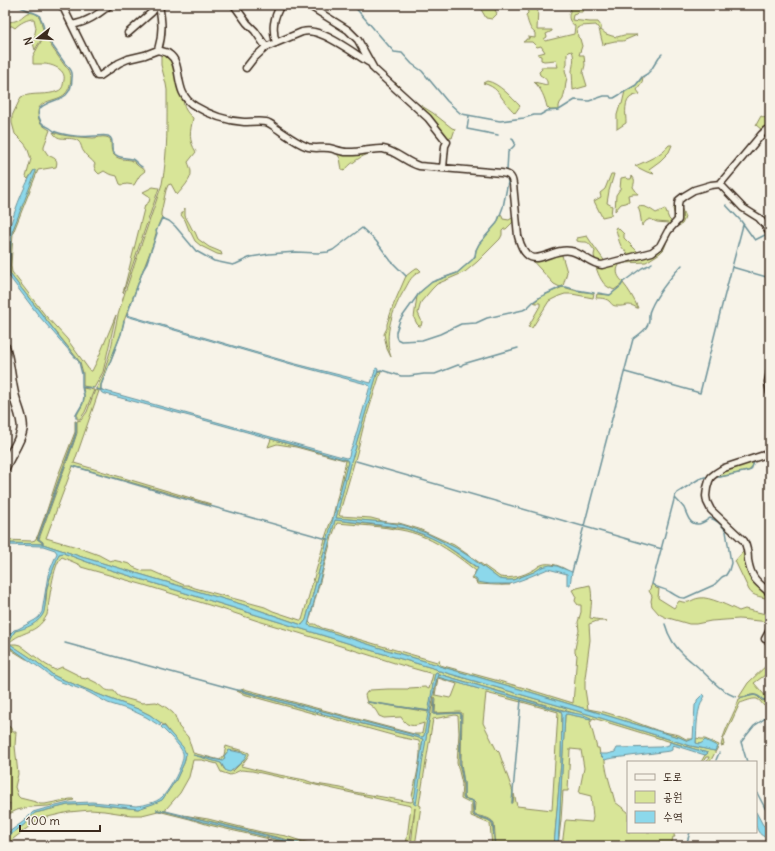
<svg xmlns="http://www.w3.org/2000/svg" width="775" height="851" font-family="Delius,'Poor Story',sans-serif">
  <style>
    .green { fill: #d8e598; stroke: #8a885b; fill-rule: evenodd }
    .water { fill: #8cd8eb; stroke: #6c9299 }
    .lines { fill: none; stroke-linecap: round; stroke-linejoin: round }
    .stream { stroke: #6c9299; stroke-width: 1.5 }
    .street-casing { stroke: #3b2a1e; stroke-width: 9 }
    .secondary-casing { stroke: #3b2a1e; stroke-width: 12 }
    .street { stroke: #f7f3e8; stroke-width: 6 }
    .secondary { stroke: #f7f3e8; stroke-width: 9 }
  </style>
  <rect width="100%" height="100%" fill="#f7f3e8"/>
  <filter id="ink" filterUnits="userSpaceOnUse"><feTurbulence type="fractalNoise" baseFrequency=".025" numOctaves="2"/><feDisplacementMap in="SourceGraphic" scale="8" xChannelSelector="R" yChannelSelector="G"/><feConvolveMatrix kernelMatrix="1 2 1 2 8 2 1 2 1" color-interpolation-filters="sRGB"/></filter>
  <g filter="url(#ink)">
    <path class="green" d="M480 5H493L497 14 492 19 486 18 479 6Z
      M525 5H536L538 7 537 30H552V31L546 34 547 37 544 39 545 41 574 34 575 26C566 19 569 15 572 5H584L582 12H578L576 14 573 15 572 20 590 22H598L601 26V30L606 34 612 36 617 37 624 35H637L623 41H615L606 43 605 44 603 45 599 29 596 25 581 26 577 28 578 37 580 39 582 46 579 55H584L585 65 583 73 587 86 573 90C573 84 572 77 572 71 573 64 575 58 572 51L569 52 567 54V64L565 70 567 78 566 82 565 90 563 99 560 103 559 106V110H550L547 107C545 98 541 88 534 82L547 85C548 80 545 78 540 75L539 72 542 69 541 67H558L556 60 544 61 541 60V56L538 55V54L545 52 541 46 537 47 532 42H523L526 40V39H529L528 37 535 38V33C529 29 528 21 526 15L528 13 527 8Z
      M27 13C37 11 41 17 42 26 43 29 44 33 43 35 42 40 37 45 35 50L33 43 36 28 34 19C27 19 20 23 15 28L12 26H10L8 29V32L5 36V24C9 21 11 22 15 21 20 20 23 15 27 13Z
      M44 36 65 66C70 70 71 73 71 80 70 85 69 90 65 94 57 102 38 99 38 113 38 123 43 126 50 130L44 146V149L48 155C53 158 59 158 56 167L38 170 13 233 11 266 12 272 45 315 67 339 90 371H92L97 361 116 315 103 372 94 388 83 386V373L80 362 10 274 9 268 12 232 34 170 28 179 26 177 31 159 27 147 24 143 15 134 12 123V116L21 97C33 92 47 96 58 91 63 89 63 85 64 80 66 70 54 65 45 64 41 64 37 64 33 64V56Z
      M161 52 171 58 183 97C183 107 186 112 193 118 190 132 188 139 196 152L188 162C189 165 191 169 191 172 192 179 182 189 177 195L171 184 168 185 166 190 161 213V216L162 217C157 226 156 235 153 244L124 321 121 334 101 385 100 390 96 389 104 373 111 348 118 315 125 292 162 184C168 153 167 122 167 90L166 84 161 65Z
      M643 77 642 83 637 90 640 94C638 95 636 95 633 96 623 100 626 114 626 123L617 129V115L620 105 622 104 625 91 636 85Z
      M487 81C499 83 512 98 520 106L515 113C512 110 509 107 506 103 497 92 498 88 483 83Z
      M395 82 412 100 433 113 452 128 455 129 452 138 447 137 393 84Z
      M761 116 770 120V128L762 131 720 183 710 184 693 189 685 195 679 200 678 203 676 220 667 231 662 242 653 251 642 255 602 264 596 263 584 255 595 260 594 255 595 251C592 248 590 243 586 242 582 242 580 242 577 241V238L587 236 591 242 606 263 628 255C626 251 623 249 621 246 618 240 618 234 615 228L617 227 624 234V238L638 252C641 251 645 251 648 250 660 247 662 233 669 225L668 223 657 222 650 219 646 221 642 226 640 213 638 207C645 205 650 209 656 213L665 209 669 219 672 222 675 216 673 209C676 205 677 199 681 195 689 187 708 182 720 181L722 176 762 130 756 125Z
      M53 132C65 137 80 137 93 138 97 138 102 136 106 137 115 138 108 150 114 155 119 160 125 159 131 160 135 162 137 166 141 168 146 171 142 167 145 171L140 175 134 185 127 184 122 185 120 184 117 176 109 174 104 171 99 174 96 171 94 166 95 164C92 159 86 157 84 152 81 149 82 144 78 141 70 135 58 143 53 132Z
      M669 145H672L669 152 660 161 649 169 654 174 647 172 635 166C647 161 661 155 669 145Z
      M334 150H382C372 153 362 155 354 162 350 164 347 168 344 171L342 170 340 158Z
      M611 174H614L609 191 607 203 612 206 611 215 602 217 594 201 601 197 600 193 605 189Z
      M632 176C636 180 634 183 633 187L638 194H633L628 195 629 201 626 203 621 204 615 211 616 195 620 189 621 178 626 177 628 179H631Z
      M153 187 159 188 123 293 145 205 149 202 150 198 149 196 143 192Z
      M680 205 685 217 684 220 682 224 673 229 667 241 664 249 660 253 654 257 646 262 625 263 619 265C615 272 618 277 623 282L621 285 614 290C612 289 610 288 608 287 601 283 597 271 595 264L650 254 673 226Z
      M185 208V216L189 223 192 229 195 232 198 239 209 247 221 252 222 255 217 254 201 246 195 241 191 233 189 230 185 220 181 215Z
      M501 214 503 219 509 220 512 218 513 215 514 221 506 229H504L502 231V235L500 239 477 262 465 272 437 284 432 289 421 302 418 313 422 322 421 326H419L417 324 414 318 417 296 420 292 432 282 457 273 472 260 475 257 476 250 479 244 497 223Z
      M561 252 567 272 563 286 560 287 554 284 528 256Z
      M416 268H418L421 271C411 276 410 280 405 289 393 308 383 335 391 357L387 349 384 334 387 328V324L393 306 406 276Z
      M623 283C629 290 634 299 638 308H637C628 302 626 307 617 306 612 306 612 304 609 301 605 298 600 298 596 298L597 294 610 295 621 286Z
      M563 287 577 291 594 293 593 298 572 294H565L559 296 549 301 532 328 528 327 540 306V303H536L534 302 544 295Z
      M378 371H381L363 428 357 453 339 515 340 516 371 518 386 522 399 523 419 529 454 545 500 577C511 579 523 576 533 570 536 569 538 566 541 565 550 561 563 567 570 572L557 566 542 567 534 572 513 580H506L499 579 470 557 456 548 426 533 403 525 383 522 336 518 350 464 356 447V444Z
      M83 388 94 390 85 412 80 419H77C76 412 82 409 83 402 85 398 84 393 83 388Z
      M95 390 99 391 74 463 211 504V505L73 466 46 538 77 547 99 555 110 561 113 560 130 564 133 567 143 571H152L184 585H188L195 588 265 607 273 611 300 620H302L325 539 327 540 306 620 302 625 244 605 82 557 43 544 5 543V540L32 541 35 540 38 535 46 513 59 473 75 432V421H76V432L73 440 37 539 43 543V542L39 539 73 445 77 433V421L81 420 87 412Z
      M271 439 347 460 348 462 328 539 325 538 330 523 332 520 346 461 344 460 296 447 277 444 268 447Z
      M770 454V457L761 458 754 462 751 469 748 471 720 477 717 476 713 479 717 473Z
      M335 520 407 529 432 538 442 543 501 585 510 584V585H496L477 584 476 581 471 578 476 571C454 553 429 535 401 530 380 526 358 525 337 523L332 537 309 622 311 624H315L322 628 337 632 344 635 437 662 439 660 440 665 521 687 573 703 577 655 575 653V649L578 633 579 631 578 622 581 612V605H578L575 601 576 597 572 590 577 588 590 585C593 596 591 607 590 618L607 621H597L589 624 590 640 585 678V689L588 709 604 712 624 718 659 731 679 735 686 739H693L688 741 679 737 671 735 530 692 439 666 438 665 377 647 307 625Z
      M746 551 750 571 770 594V599C763 597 753 597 749 590L735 561 743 552Z
      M63 553 101 567 370 650 436 669 438 671H440L591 715 691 746 715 751 703 743 699 744 696 743V738L701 739H705L719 745 718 747 710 762H707L709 757H706L703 762H701L705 755 707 754V753L593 718 590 722 597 748H599L600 755 605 760V762L607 773 615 802 628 812V832H674V835L675 837H673L671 846H562L565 822 566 820 591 822H592L593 817 591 796 579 793 584 768 581 750 570 749 568 791H563L561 820 558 846 565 715 567 714 591 719V718L439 674 438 677 486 691H488L561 711 562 715 561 762 554 846H496L494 823C490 817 482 817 475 815L474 814 475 803 473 801 465 798 464 795V783L461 763 462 713 460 712 435 713 436 699 435 697 434 699 433 714 459 713 461 714 459 763 463 783V798L472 801 473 815 474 816 488 820 492 823 495 846H492L490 824 471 816V804L461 799 462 784 457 763 459 733 458 716 455 715 433 719 419 805 421 806 415 846H411L415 808 409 846H406L411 806 252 771 241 770 230 775 221 772 217 764 202 760H193L189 777 180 793 166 809V811L158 810H157C175 813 191 819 208 823 239 831 271 837 302 846 294 846 285 846 278 841L209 825 190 819 158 811 142 815H131L104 811 90 810 69 812 39 819 13 839 10 842 9 846H6L5 834V836L24 824 27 820 35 813 68 805 94 804 138 809 162 800 176 780 184 763 186 754 165 726 150 715 138 709 105 697 88 690 59 678 53 675 34 660 11 645 9 647 28 659H26L5 646V644L7 645 8 644V643L15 631 37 621 43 614 46 601 47 588 53 569 59 554ZM62 557 80 565 81 567 144 585 222 609 258 621 299 633 382 659 401 665 433 674 429 689 425 687 409 688 408 689H388L370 690 367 692 365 695 367 703C373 706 376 710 379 716L384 718 401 717C407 727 413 727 424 723L422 733 421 734H414L244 689 241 690 422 737 424 736 429 712 368 702 429 711 435 673 437 672 438 673 414 804 423 739 346 720 239 691H237L243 694 399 737 419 741C423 754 415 782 412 796L413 801 411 802 354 792 341 788 335 787 316 784 305 780 269 773 241 766 249 755V753C242 749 233 749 226 746L224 755 220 760 193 753 188 737 179 727 175 716 173 713 167 708 159 703 156 702 142 703 120 697 117 695 114 691C104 691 106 689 99 684 95 682 91 680 87 678L86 679 81 678 80 676 62 667 55 670 45 664 20 645 16 644H10L9 643C22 630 36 635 47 615 49 603 53 563 62 557ZM438 678 457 684 452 697 450 698 435 695ZM486 693 521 702V701L522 702 558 712 552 810 517 806 514 794 513 803H512L513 792 499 752 496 749 483 723ZM234 750 243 752 244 760 233 771 224 769 221 763 201 757 223 761 225 758 224 756 228 751Z
      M652 584 656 588 659 589 658 598 674 608 679 601C691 605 690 599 700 598 708 596 731 607 739 611L745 609 752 611H753L770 615V622L739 619 711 621 696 624H689L665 617 659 614 652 606 651 601 652 596 649 591Z
      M770 662V674L768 673 754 683 768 699 763 700C753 690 751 697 739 697L748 683Z
      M754 695 757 696 762 701 770 699V702L764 706C762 704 760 700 757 699 752 698 744 702 740 703L723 740 724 745 721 746C724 729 734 715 739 699Z
      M5 725 10 727 13 732H16L15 746 18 774 15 787 18 796 20 798 36 802 40 804H45L70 799H73L74 800 48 806 30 807 17 810 5 816V811C10 810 9 806 10 803L5 805Z
      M183 815 208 819 261 832 286 836 301 841 324 846H311L285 839Z"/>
    <path class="water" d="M34 170 36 171 12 232 9 268 10 274 77 359 79 362 39 316 11 279 10 277 7 276V237C13 215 22 189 34 170Z
      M127 315 292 363 371 383 376 368 378 369 376 378 356 444V447L350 464 336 518 383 522 403 525 426 533 456 548 470 557 499 579 506 580H513L534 572 542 567 550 565 557 566 572 572 570 585H567V574L548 569 524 579 510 584H490L477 582V580L473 577 478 568C466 560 454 550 441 543 429 536 413 530 399 527L335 520 308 625 377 647 438 665 439 666 530 692 671 735 679 737 688 741 693 739 695 705 697 703V700L703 694 705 696C696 708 697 729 696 743 700 745 702 743 705 740L717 746 715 751C707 750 699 747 691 746L591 715 440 671H438L436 669 370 650 101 567 63 553 59 554C55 565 50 576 47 587 45 595 46 604 44 612 40 623 25 629 15 631L7 645 5 644V642L7 641 6 638 14 630 18 629 35 620 39 617 42 612 48 575 57 553 55 550 43 546 5 545V543L43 544 82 557 244 605 302 625 306 620 348 462 347 460 193 417 102 393 100 390H102L346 458 349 457 350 451 353 445 370 386 366 384 291 364 126 316Z
      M10 644 34 660 53 675 59 678 88 690 105 697 138 709 150 715 161 723 160 726 146 717 133 711 108 703 88 692 56 680 50 676 44 671 13 649 9 646Z
      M437 672 438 673 432 699 416 805 414 804V801L423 739 320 713 237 690H241L422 737 424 736 435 673Z
      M439 674 568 712 584 715 591 718V719L567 714 565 715 558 846H554L561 762 562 715 561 711 488 691H486L438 677Z
      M163 725 183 747 186 754 184 763 176 780 162 800 153 804 138 809 94 804 68 805 35 813 27 820 25 824 6 838 5 836V835L24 821 33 812 43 809 69 803 92 802 136 806C144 805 156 803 162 797 169 791 185 763 183 753 180 745 168 734 161 727Z
      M670 742 708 753 707 754 705 755 673 745 672 746V750L670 751 614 758 608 759 605 760 599 754H607L615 752 617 748 660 747 669 745Z
      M229 750 247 754 244 760 230 772 226 771 221 763 193 755 223 761V759L225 758 224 756Z
      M156 810 166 811 311 846H302L280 840 200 821 168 812Z
      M756 812 763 825 770 831V839C754 834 756 826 756 812Z"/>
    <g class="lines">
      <path class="stream" d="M16 5 39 15 42 21 45 33
        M353 5 394 52 402 53 412 64 422 71 447 101 460 113 462 114 500 121 524 118 534 115H540L547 111 559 110 575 100 589 101 604 96H610L611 98H614L636 85 642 77 647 74 651 70 659 57 662 54
        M45 35 66 65C71 69 73 72 72 78 72 85 70 91 66 95 57 103 30 102 41 122 43 125 45 126 48 127 51 128 53 131 56 132 66 136 84 137 95 136 99 136 104 135 108 136 115 139 110 147 113 152 117 159 126 157 132 159 136 161 138 165 142 167
        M469 116 467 129 498 135
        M507 171 508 152 514 146 515 143 512 138
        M507 177 508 182 503 207 497 223 479 244 476 250 475 256 472 260 457 273 432 282 420 292 400 320 396 332V336L397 339 401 341 422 340 440 334 461 324 476 323 487 318 523 310 527 308 533 302 540 297 557 289 560 287H566L577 290 594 293
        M726 205 741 221 754 239 755 240 767 234
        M5 260 7 261
        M732 267 770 278
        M598 293 610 295 621 286 623 282 642 268 649 265 652 263
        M127 315 143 270 146 265 153 245 157 233 156 231 162 218 169 221 175 226 196 251 214 261 233 265 236 264 251 257 269 254 296 252 318 253 328 252 333 250 362 228 376 241 391 261 406 276
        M378 371 381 370 401 376H409L424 374H435L458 365 461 366 463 364 518 348
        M625 372 700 393 720 313 743 225
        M82 387 93 388
        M96 389 100 390
        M102 390 101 389V385L121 334 124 321
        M76 418V415L83 403 84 396 82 387V374L79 362
        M760 459 770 458
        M356 461 662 549
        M73 466 171 495 327 539
        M714 479 717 477H720L748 471 751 470 754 462 756 460
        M675 498C678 501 681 504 684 508 687 514 689 525 698 524 702 524 707 520 710 518 717 520 722 525 726 531L731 563 729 570 726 575 722 577 714 585 685 598C678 599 676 595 670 592 664 588 658 589 652 584L675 496 677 493 699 479 705 477H709
        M43 544 42 542 38 539 74 440 76 433V422
        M572 572 604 449 633 339C640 334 648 329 649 320 649 316 648 313 651 308 658 292 670 278 682 265
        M665 624C668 635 675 647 684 655 689 660 695 664 700 669 713 681 720 691 736 697
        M65 643 237 690
        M741 698C751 696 755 692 763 700L770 699
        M435 699 434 714 459 713 461 714 460 763 464 784V799L473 801 474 814 475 816C481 817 489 818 493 823L495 846
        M368 702 429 711
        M716 760 719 753
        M747 762 741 742 742 741 754 726 770 715
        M756 791 765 808 770 814
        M512 803 521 700
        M686 846 690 832"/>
      <g class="street-casing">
        <path id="street" d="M62 5 97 76H100L119 63 128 59 145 55 158 50C163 34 162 21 159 5
          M234 5 247 23 255 31 266 47
          M308 5 348 30 358 40 374 69 428 118 447 142 445 146 443 168
          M72 25C88 22 97 15 110 5
          M128 33 152 12 157 5
          M276 43C272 29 273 18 281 5
          M158 50C162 52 166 51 169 54 184 64 172 93 195 106 210 115 227 121 244 122 251 122 259 121 266 122 271 123 274 127 279 130 288 136 297 143 308 147 314 149 322 147 329 148 335 149 341 152 347 152 359 153 371 148 383 149 396 151 406 162 419 166L501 173C509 174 512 176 513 184L518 236C529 278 549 246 571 251 582 253 590 264 602 265L652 252 660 246 668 231 678 220V204L679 200 684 196 694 190 711 185 720 184 743 208 759 218 765 225 770 233
          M246 68 253 59 266 47 302 32C306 31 310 31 314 32 330 35 355 54 370 63
          M720 184 762 134 766 130 770 129
          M770 372 768 382 770 393
          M770 453 724 468 716 473 711 477 709 481 707 488 706 496 707 502 711 510 744 541C747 547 748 553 748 560 751 578 756 581 770 593
          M765 639 770 630"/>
      </g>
      <g class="secondary-casing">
        <path id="secondary" d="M5 348C9 362 10 377 13 391 15 403 24 419 22 430 20 442 9 456 5 467"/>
      </g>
      <use href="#street" class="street"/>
      <use href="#secondary" class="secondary"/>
    </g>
  </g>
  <rect width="775" height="851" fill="none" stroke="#f7f3e8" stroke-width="20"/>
  <rect x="10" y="10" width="755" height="831" fill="none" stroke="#3b2a1e" stroke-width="1.5" filter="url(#ink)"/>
  <rect x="627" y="761" width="130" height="72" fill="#f7f3e8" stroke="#aca397"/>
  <rect x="635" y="774" width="20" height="6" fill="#f7f3e8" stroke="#aca397"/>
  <text x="663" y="781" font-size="12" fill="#3b2a1e">도로</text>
  <rect x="635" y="791" width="20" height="12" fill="#d8e598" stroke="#aca397"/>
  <text x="663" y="801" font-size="12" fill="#3b2a1e">공원</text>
  <rect x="635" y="811" width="20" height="12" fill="#8cd8eb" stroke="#aca397"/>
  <text x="663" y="821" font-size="12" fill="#3b2a1e">수역</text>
  <g transform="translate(38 38) rotate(253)" stroke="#f7f3e8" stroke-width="3" paint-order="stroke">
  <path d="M0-3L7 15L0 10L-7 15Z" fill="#3b2a1e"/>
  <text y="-6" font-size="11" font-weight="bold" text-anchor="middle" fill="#3b2a1e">N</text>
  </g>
  <path d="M20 825v6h80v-6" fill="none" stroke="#3b2a1e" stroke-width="2"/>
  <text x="26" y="825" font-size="12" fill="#3b2a1e" stroke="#f7f3e8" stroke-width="3" paint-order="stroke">100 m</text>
</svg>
